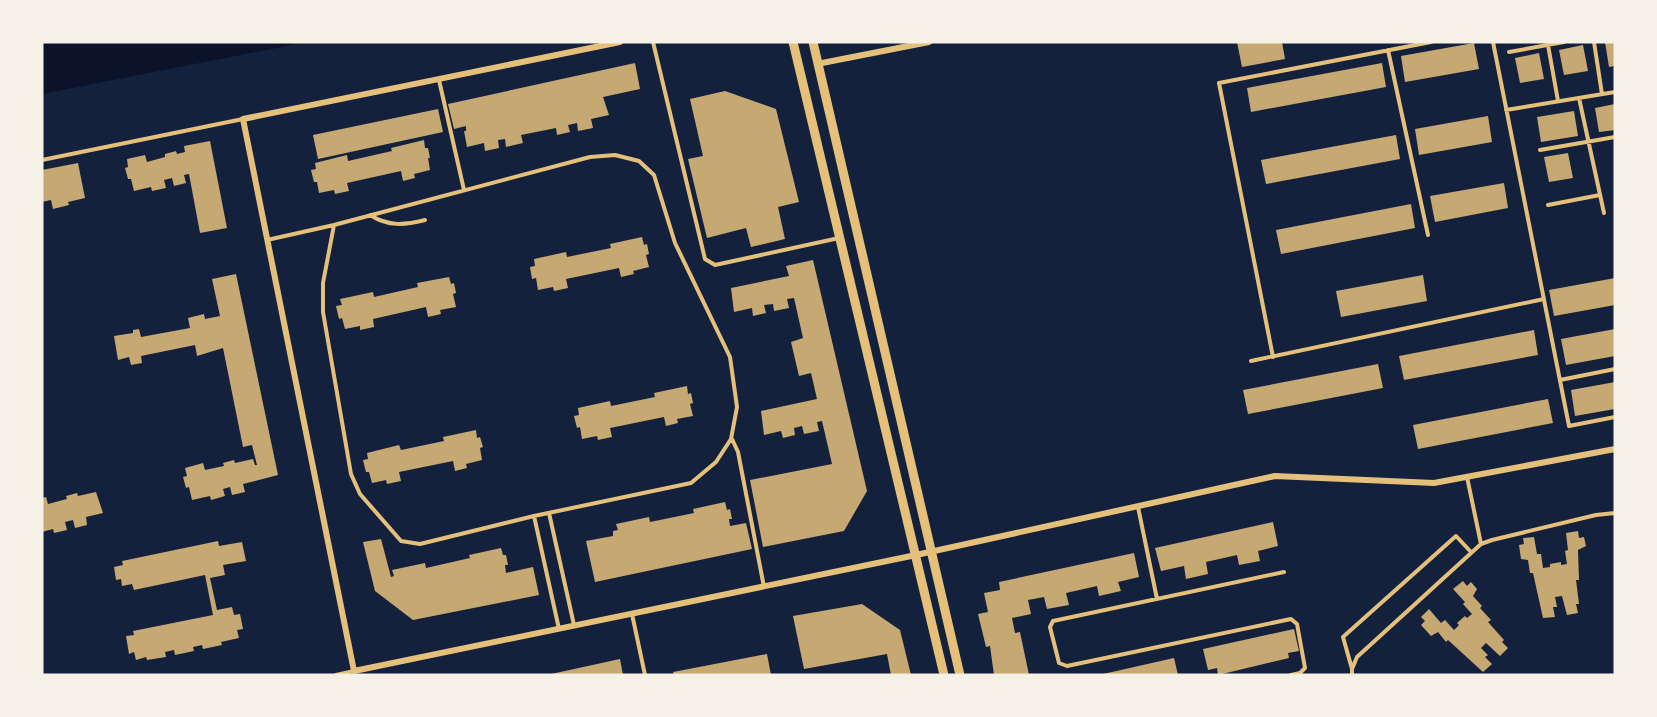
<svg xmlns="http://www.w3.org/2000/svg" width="1657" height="717" font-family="Arial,sans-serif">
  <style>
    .water { fill: #0b132b }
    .building { fill: #c6a872 }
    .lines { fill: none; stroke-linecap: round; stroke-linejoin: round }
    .service { stroke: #e5c07b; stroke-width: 4 }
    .minor { stroke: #e5c07b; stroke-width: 6 }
    .tertiary { stroke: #e5c07b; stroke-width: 9 }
  </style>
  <rect width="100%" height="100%" fill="#14213d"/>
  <path class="water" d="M53 42H307L42 94V44Z"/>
  <path class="building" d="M1237 42H1282L1285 59 1242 67Z
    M1605 42H1615V66L1609 67Z
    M1474 43 1479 69 1405 82 1401 56Z
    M1583 45 1588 71 1564 75 1559 50Z
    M1539 53 1544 79 1520 83 1515 58Z
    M635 63 640 89 603 97 609 115 591 119 593 128 578 131 577 123 568 125 570 132 557 135 556 128 521 135 523 143 506 147 505 139 498 140 499 148 485 151 484 143 467 147 464 131H466V126L454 129 448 104Z
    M1382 63 1386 87 1251 112 1247 88Z
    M725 91 776 109 799 202 778 207 785 239 751 247 746 228 707 238 688 159 703 156 690 99Z
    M1615 104V130L1599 132 1595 108Z
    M438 109 443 132 318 159 313 135Z
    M1574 111 1578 136 1541 142 1537 117Z
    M1488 116 1492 142 1419 155 1415 129Z
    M1396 135 1400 159 1266 184 1261 160Z
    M424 140 425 148H428L430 158H428L430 170 414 174 415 178 403 181 401 171 347 183 349 191 335 194 334 190 319 193 317 182H314L311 170 316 169 315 163 347 155 348 161 392 151 391 148Z
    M210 141 227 228 200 233 189 174 184 175 186 183 174 186 172 178 164 180 166 188 152 191 151 187 134 191 131 179H128L125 168 128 167 127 159 145 155 147 162 165 157V154L176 151 177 154 185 152 184 146Z
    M1568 153 1573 178 1549 182 1544 157Z
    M78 163 85 198 68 202 69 205 53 209 51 200 42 202V170Z
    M1504 183 1508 208 1435 222 1430 196Z
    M1411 204 1415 228 1281 254 1276 230Z
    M642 237 644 245 647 244 649 254 646 255 649 267 633 271 634 274 621 277 619 268 566 279 568 288 554 291 553 287 538 290 536 278 532 279 530 267 535 266 534 259 566 252 567 257 611 248 610 244Z
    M813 260 867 491 844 531 763 547 750 480 832 464 822 421 817 422 819 431 804 434 802 426 794 428 795 435 783 438 781 431 764 435 761 411 817 399 811 373 799 376 791 342 803 338 794 298 787 299 789 308 774 311 773 304 764 305 766 313 753 316 752 308 734 312 731 288 789 276 786 266Z
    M236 274 278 475 243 484 245 492 232 495 230 487 223 489 225 496 211 500 210 496 192 500 189 487 186 488 183 477 187 476 185 468 203 463 205 470 224 466 223 463 234 460 235 463 253 459 255 465H257L252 445 243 447 223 348 197 356 195 345 141 356 142 363 131 365 129 357 118 360 114 336 133 333V330L139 329 141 337 190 328 188 318 204 314 205 319 220 316 212 279Z
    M1423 275 1427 301 1341 317 1336 291Z
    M449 277 451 284 454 283 456 293 453 294 456 307 440 310 441 314 428 317 426 307 373 319 374 327 360 330V326L345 329 342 318 339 319 336 306 342 305 340 299 373 292 374 297 418 287 417 283Z
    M1615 278V305L1554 316 1549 290Z
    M1615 329V356L1566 365 1561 339Z
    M1534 330 1538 355 1404 380 1399 356Z
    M1378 364 1383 388 1248 414 1243 390Z
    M1615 382V409L1575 416 1571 390Z
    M687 386 688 394 691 393 693 403 690 404 693 416 677 419 678 423 666 426 664 417 610 428 612 437 598 440 597 436 582 439 580 427 577 428 574 416 579 415 578 408 610 401 611 406 655 397 654 393Z
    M1548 399 1553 423 1418 449 1413 425Z
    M476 430 477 438 480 437 483 447 480 448 482 460 466 464 467 468 455 471 453 461 399 472 401 481 387 484 386 480 372 483 369 472H366L363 460 368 459 367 453 399 445 401 450 444 441 443 437Z
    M96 492 103 513 86 517 87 525 75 528 73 520 65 522 67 530 54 533 53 529 42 532V498L46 497 48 504 67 499 66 496 77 493 78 496Z
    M725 502 727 510 730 509 732 519H729L730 526 746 523 752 549 595 582 586 541 613 536V531L618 530 616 524 649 517 650 522 694 513 693 509Z
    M1273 522 1278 546 1258 551 1260 561 1239 565 1237 555 1206 562 1208 574 1186 579 1184 566 1161 571 1155 548Z
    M1578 531 1579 538 1584 537 1586 546 1578 550 1579 580H1576L1579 604H1576L1578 613 1567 615 1562 596 1555 597 1557 607H1553L1555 617 1543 618 1533 573H1530L1528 560 1521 559 1519 545 1524 544 1523 538 1534 537 1537 554H1541L1543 568 1550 567V564L1561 562V565L1567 564 1565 551 1568 550 1566 533Z
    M381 539 391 577 394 576 392 570 425 563 426 568 470 558 469 555 501 548 503 555H506L508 565H505L506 573 533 567 539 595 413 620 375 591 363 542Z
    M218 541 219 546 242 542 246 561 223 565 225 575 210 578 217 610 232 607 234 615 240 614 243 629 237 630 239 638 221 642 222 645 203 649 202 645 193 647 194 651 175 655 174 650 165 652 166 657 147 660 146 657 136 660 134 652 129 654 126 636 134 635 133 631 213 615 205 575 134 590 132 584 122 586 121 579 116 580 114 567 123 565 122 561Z
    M1134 553 1139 577 1118 582 1121 591 1099 596 1097 586 1066 593 1069 605 1047 609 1044 597 1028 600 1031 614 1012 618 1015 633 1020 632 1029 675H994L990 646 986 647 978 614 988 612 984 593 1000 590 999 582Z
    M1463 581 1467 586 1471 582 1477 589 1473 596 1482 606 1480 608 1491 620 1488 622 1504 640 1502 642 1508 648 1500 656 1486 643 1481 648 1488 655 1485 657 1492 664 1483 672 1448 640 1446 642 1438 632 1431 636 1421 625 1425 621 1421 617 1429 609 1441 623 1445 620 1454 630 1459 625 1457 623 1465 616 1467 618 1472 614 1463 604 1465 602 1453 589Z
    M862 604 900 630 911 675H891L887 654 804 669 793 616Z
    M1294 629 1299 651 1288 653 1289 658 1218 675 1217 668 1208 670 1203 649Z
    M767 654 771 675H674L673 672Z
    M1174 658 1178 675H1103V674Z
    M620 659 623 675H551V674Z"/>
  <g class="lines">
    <path class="service" d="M653 42 705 259 715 265 839 238
      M1493 42 1569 426 1615 417
      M1594 42 1602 94
      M1548 45 1558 101
      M1388 50 1428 235
      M1509 52 1564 42
      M439 80 464 190
      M1579 98 1604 213
      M1506 110 1615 92
      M1540 150 1615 137
      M42 160 243 119
      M1548 205 1600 195
      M370 215C389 227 405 225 425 220
      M267 240 334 225 590 157 615 155 639 161 654 175 675 243 730 357 737 407 731 439 716 462 691 483 534 516 420 544 401 541 360 494 351 474 323 312V283L334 225
      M1273 357 1219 83 1431 42
      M1251 361 1544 299
      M1560 380 1615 369
      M732 439 738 452 764 587
      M1467 477 1481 544
      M1138 507 1157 599
      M549 513 574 625
      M534 516 559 629
      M1284 572 1053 621 1050 627 1059 663 1067 666 1291 619 1297 624 1305 668 1300 673 1291 675
      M632 614 645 675
      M1352 669 1343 637 1456 536 1471 552
      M336 675 354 671
      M1352 675V669L1357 657 1481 544 1492 540 1596 515 1615 513"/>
    <path class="minor" d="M620 42 243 119 354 671 916 555 1275 476 1434 483 1615 449
      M817 64 929 42"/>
    <path class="tertiary" d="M793 42 944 675
      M813 42 960 675"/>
  </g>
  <rect width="1657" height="717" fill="none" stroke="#f6f1e7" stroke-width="87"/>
</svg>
